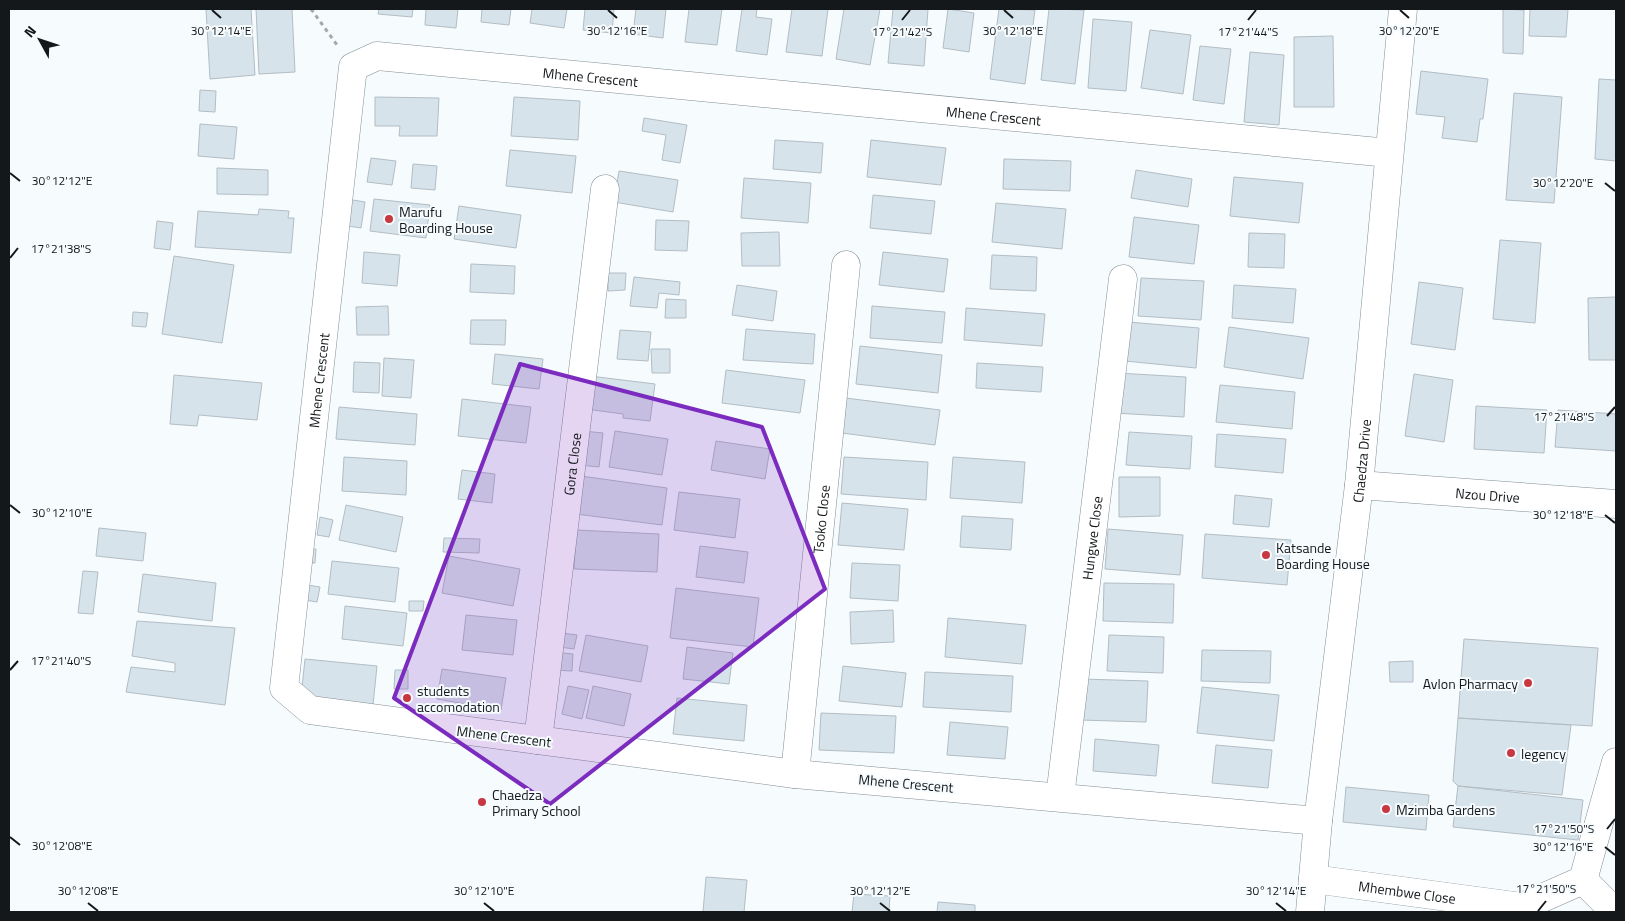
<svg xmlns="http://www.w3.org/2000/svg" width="1625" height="921" font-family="'Titillium Web',sans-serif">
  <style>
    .building { fill: #d7e3ea; stroke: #b2bdc4 }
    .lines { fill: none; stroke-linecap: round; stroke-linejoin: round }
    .minor-casing { stroke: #848e95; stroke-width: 29 }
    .path { stroke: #a4a8ab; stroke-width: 3; stroke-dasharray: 4 4; stroke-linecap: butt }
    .minor { stroke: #fff; stroke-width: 28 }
    .marked { fill: #7b2cbf; fill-opacity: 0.2; stroke: #7b2cbf; stroke-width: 4; stroke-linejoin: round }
    .ticks { fill: none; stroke: #14181b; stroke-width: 2 }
    .poi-dot { fill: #c83841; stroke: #f6fbfe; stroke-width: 2 }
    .labels { text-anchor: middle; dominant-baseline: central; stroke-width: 4; stroke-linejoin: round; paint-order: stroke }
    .street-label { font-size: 14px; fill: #14181b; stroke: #f6fbfe }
    .poi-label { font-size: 14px; fill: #14181b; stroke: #f6fbfe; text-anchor: start }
    .ticks-label { font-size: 12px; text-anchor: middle; fill: #14181b; stroke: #f6fbfe; stroke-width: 4; stroke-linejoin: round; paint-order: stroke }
  </style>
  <rect width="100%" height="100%" fill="#f6fbfe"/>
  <path class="building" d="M206 9H251L255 75 210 79Z
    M256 9H292L295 72 259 74Z
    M379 9H413L412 17 378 14Z
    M426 9H458L456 28 425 25Z
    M482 9H511L509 25 481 22Z
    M532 9H567L564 28 530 23Z
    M585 9H614L612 33 583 30Z
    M636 9H666L663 38 633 34Z
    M689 9H722L717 45 685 42Z
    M742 9H757L756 17 772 19 767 55 736 51Z
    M792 9H828L822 56 786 52Z
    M844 9H880L870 65 836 59Z
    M893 9H928L924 66 888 63Z
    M948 9 974 13 969 52 943 48Z
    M999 9 1035 10 1025 84 990 79Z
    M1049 9 1084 10 1075 84 1041 80Z
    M1503 9 1524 10 1523 54 1503 53Z
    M1530 9H1568L1566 37 1529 36Z
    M1093 19 1132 22 1126 91 1088 88Z
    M1150 30 1191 35 1183 94 1141 88Z
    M1333 36 1334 107H1294V37Z
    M1200 46 1231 49 1224 104 1193 100Z
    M1250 52 1284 55 1279 125 1244 122Z
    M1421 71 1488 79 1483 119H1480L1477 142 1442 138 1445 117 1416 114Z
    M1599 79 1616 80V161L1595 159Z
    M200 90 216 91 215 112 199 111Z
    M1514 93 1562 97 1554 203 1506 200Z
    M375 97 439 98 437 136H399L400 126H375Z
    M514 97 580 101 578 140 511 136Z
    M644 118 687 125 680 163 662 160 666 135 642 131Z
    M200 124 237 127 234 159 198 156Z
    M775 140 823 143 821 173 773 169Z
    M871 140 946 148 941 185 867 177Z
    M510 150 576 156 572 193 506 186Z
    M371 158 396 161 392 185 367 182Z
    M1004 159 1071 161 1070 191 1003 189Z
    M413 164 437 166 435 190 411 188Z
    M217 168 268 170V195L217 194Z
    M1136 170 1192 179 1188 207 1131 198Z
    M619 171 678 180 673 212 614 202Z
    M1234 177 1303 183 1299 223 1230 216Z
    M744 178 811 183 808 223 741 218Z
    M873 195 935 201 931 234 870 228Z
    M347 199 365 202 361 228 342 225Z
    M374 199 430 205 426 238 370 231Z
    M996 203 1066 209 1062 249 992 242Z
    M459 206 521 215 516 248 454 239Z
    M259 209 289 211 288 218H294L291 253 195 247 198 211 258 215Z
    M1134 217 1199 225 1194 264 1129 257Z
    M656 220 689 221 687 251 655 250Z
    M157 221 173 223 170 250 154 248Z
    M779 232 780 266H742L741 233Z
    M1249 233 1285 234 1284 268 1248 267Z
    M1500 240 1541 243 1535 323 1493 319Z
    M364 252 400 255 397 286 362 283Z
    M883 252 948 259 944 292 879 285Z
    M992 255 1037 257 1036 291 990 289Z
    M174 256 234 265 222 343 162 334Z
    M471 264 515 266 514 294 470 292Z
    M608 273H626L625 290 608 291Z
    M634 277 680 282 679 295 659 293 657 308 630 306Z
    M1141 278 1204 281 1201 320 1138 316Z
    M1419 282 1463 288 1455 350 1411 344Z
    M737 285 777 291 773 321 732 315Z
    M1234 285 1296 289 1293 323 1232 318Z
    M1616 297V360H1589L1588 298Z
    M666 299 686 300V318H665Z
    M388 306 389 335H357L356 307Z
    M872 306 945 312 942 343 870 338Z
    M966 308 1045 314 1042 346 964 340Z
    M133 312 148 313 146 327 132 326Z
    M471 320H506L505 345 470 344Z
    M1128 322 1199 328 1196 368 1125 361Z
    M1229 327 1309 338 1303 379 1224 367Z
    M746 329 815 334 813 364 743 360Z
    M620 330 651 332 648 361 617 359Z
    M860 346 942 355 938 393 856 384Z
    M651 349H670V373H652Z
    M495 354 543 359 539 389 492 384Z
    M384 358 414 360 411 398 382 396Z
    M354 362 380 363 379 393 353 392Z
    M977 363 1043 367 1041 392 976 388Z
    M726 370 805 380 800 413 722 403Z
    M1117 373 1186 377 1184 417 1114 413Z
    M1414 374 1453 380 1444 442 1405 436Z
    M174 375 262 383 257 420 199 415 197 426 170 424Z
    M590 376 655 384 650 421 623 418V414L586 409Z
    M1220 385 1295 392 1292 429 1216 422Z
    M838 397 940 410 935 445 834 432Z
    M462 399 531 407 526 443 458 436Z
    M1476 406 1547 410 1544 453 1474 449Z
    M339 407 417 414 415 445 336 439Z
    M1558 410 1616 414V451L1555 447Z
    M583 431 603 433 599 467 579 465Z
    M615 431 668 439 662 475 609 467Z
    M1129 432 1192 436 1190 469 1126 465Z
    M1217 434 1286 439 1283 473 1215 467Z
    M716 441 770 449 765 479 711 470Z
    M344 457 407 461 406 495 342 491Z
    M844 457 928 462 926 500 841 494Z
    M953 457 1025 462 1022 503 950 498Z
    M462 470 495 474 492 503 458 499Z
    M581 476 667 488 662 525 576 514Z
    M1119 477H1160V516L1119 517Z
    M679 492 740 499 735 538 674 530Z
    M1235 495 1272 499 1269 527 1233 524Z
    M842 503 908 509 904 550 838 545Z
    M346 505 403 517 396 552 339 540Z
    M962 516 1013 519 1011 550 960 547Z
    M320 517 333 520 329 537 317 535Z
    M99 528 146 533 143 561 96 556Z
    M1108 529 1183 535 1180 575 1105 569Z
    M576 530 659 534 657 572 574 569Z
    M1205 534 1291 540 1287 585 1202 578Z
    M444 538 480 539 479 553 443 552Z
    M700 546 748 552 744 583 696 577Z
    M301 549H316L315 563 300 562Z
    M449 556 520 569 513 606 442 593Z
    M332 561 399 568 395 602 328 594Z
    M852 563 900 565 898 601 850 598Z
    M83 571 98 572 93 614 78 613Z
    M143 574 216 583 212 621 138 612Z
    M1104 583 1174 584 1173 623 1103 621Z
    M301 584 320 587 317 602 298 599Z
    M676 588 759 598 753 647 670 638Z
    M409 601H424L423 611H409Z
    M345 606 407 613 403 646 342 639Z
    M893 610 894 642 851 644 850 612Z
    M466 615 517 620 513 655 462 650Z
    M948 618 1026 625 1022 664 945 657Z
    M137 621 235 628 225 705 126 692 131 667 175 672V663L132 656Z
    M554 632 577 635 574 649 552 646Z
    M586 635 648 646 641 682 579 671Z
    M1109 635 1164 637 1163 673 1107 671Z
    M1464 639 1598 648 1592 726 1458 718Z
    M687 647 733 653 729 684 683 679Z
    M1202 650 1271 651 1270 683 1201 681Z
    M554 652 573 654 572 671 552 670Z
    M305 659 377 666 373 705 301 697Z
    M1413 661V682H1390L1389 662Z
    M843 666 906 673 902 707 839 701Z
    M442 669 506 678 501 710 437 699Z
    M395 670H408V689H394Z
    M925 672 1013 676 1011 712 923 707Z
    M1082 679 1148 681 1146 722 1080 720Z
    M568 686 589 690 582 719 562 714Z
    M593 686 631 694 624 726 586 718Z
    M1202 687 1279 695 1274 741 1197 733Z
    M677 698 747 705 744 741 673 734Z
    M821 713 896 716 894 753 819 750Z
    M1458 718 1571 725 1562 795 1458 786 1453 781Z
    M950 722 1008 727 1005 759 947 755Z
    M1095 739 1159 745 1156 776 1093 771Z
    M1216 745 1272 750 1268 788 1212 783Z
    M1458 786 1583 800 1578 840 1453 827Z
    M1346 787 1429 795 1426 830 1343 822Z
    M706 877 747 880 744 912H703Z
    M854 894 890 896 889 912H852Z
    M938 902 975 905V912H937Z"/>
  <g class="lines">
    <g class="minor-casing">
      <g id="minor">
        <path id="s1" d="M1359 485 1616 504"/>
        <path id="s2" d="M538 740 605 189"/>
        <path id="s3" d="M795 774 846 265"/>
        <path id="s4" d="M1060 797 1123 279"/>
        <path id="s5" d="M1318 821 795 774 310 710 284 688 353 67 377 56 1389 153"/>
        <path id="s6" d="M1313 879 1522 907 1583 880 1616 762"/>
        <path d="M1583 880 1611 908 1610 912"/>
        <path id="s7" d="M1310 912 1318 821 1359 485 1403 9"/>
      </g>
    </g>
    <path class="path" d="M311 9 337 45"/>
    <use href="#minor" class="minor"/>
  </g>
  <path class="marked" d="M520 364 762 427 825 589 550 804 394 698Z"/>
  <path class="ticks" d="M212 10 221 18M608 10 617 18M1004 10 1013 18M1400 10 1409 18M902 20 910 10M1248 20 1256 10M10 173 20 181M1605 183 1615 191M10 258 18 248M1607 416 1615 407M10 505 20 513M1605 515 1615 523M10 670 18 661M1607 829 1615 819M10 837 20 845M1605 847 1615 855M88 903 98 911M484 903 494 911M880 903 890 911M1276 903 1286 911M1538 911 1546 901"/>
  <g class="poi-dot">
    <circle cx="389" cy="219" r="5"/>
    <circle cx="1266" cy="555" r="5"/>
    <circle cx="1528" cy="683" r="5"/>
    <circle cx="407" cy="698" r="5"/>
    <circle cx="1511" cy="753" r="5"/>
    <circle cx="482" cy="802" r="5"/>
    <circle cx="1386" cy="809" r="5"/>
  </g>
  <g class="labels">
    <g class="street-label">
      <text stroke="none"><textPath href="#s5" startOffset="1914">Mhene Crescent</textPath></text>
      <text stroke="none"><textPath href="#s5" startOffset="2319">Mhene Crescent</textPath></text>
      <text stroke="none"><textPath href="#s5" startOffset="1358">Mhene Crescent</textPath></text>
      <text stroke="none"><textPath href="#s7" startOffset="454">Chaedza Drive</textPath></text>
      <text stroke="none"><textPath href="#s2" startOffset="278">Gora Close</textPath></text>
      <text stroke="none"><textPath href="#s1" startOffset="129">Nzou Drive</textPath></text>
      <text stroke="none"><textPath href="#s3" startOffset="256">Tsoko Close</textPath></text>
      <text stroke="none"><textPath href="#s4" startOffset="261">Hungwe Close</textPath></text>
      <text transform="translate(504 736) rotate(7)">Mhene Crescent</text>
      <text transform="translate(906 783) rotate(5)">Mhene Crescent</text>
      <text stroke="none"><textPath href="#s6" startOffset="95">Mhembwe Close</textPath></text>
    </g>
    <g class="poi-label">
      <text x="399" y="211">Marufu<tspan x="399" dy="16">Boarding House</tspan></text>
      <text x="1276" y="547">Katsande<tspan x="1276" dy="16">Boarding House</tspan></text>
      <text x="1518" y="683" text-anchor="end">Avlon Pharmacy</text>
      <text x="417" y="690">students<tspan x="417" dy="16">accomodation</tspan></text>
      <text x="1521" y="753">legency</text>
      <text x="492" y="794">Chaedza<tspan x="492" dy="16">Primary School</tspan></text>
      <text x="1396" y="809">Mzimba Gardens</text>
    </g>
  </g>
  <g class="ticks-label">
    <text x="221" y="35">30°12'14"E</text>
    <text x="617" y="35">30°12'16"E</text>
    <text x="1013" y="35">30°12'18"E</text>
    <text x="1409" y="35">30°12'20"E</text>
    <text x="902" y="36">17°21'42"S</text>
    <text x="1248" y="36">17°21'44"S</text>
    <text x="62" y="185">30°12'12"E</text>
    <text x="1563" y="187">30°12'20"E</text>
    <text x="61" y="253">17°21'38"S</text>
    <text x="1564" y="421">17°21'48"S</text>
    <text x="62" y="517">30°12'10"E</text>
    <text x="1563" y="519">30°12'18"E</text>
    <text x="61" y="665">17°21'40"S</text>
    <text x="1564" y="833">17°21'50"S</text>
    <text x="62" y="850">30°12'08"E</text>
    <text x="1563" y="851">30°12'16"E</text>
    <text x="1546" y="893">17°21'50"S</text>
    <text x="88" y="895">30°12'08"E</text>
    <text x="484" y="895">30°12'10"E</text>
    <text x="880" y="895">30°12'12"E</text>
    <text x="1276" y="895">30°12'14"E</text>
  </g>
  <rect width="1625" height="921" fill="none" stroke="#14181b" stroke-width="20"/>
  <g transform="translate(40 40) rotate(310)" stroke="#f6fbfe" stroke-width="4" paint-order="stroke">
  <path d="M0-4L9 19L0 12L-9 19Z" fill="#14181b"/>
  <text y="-8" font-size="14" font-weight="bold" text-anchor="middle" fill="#14181b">N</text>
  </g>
</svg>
